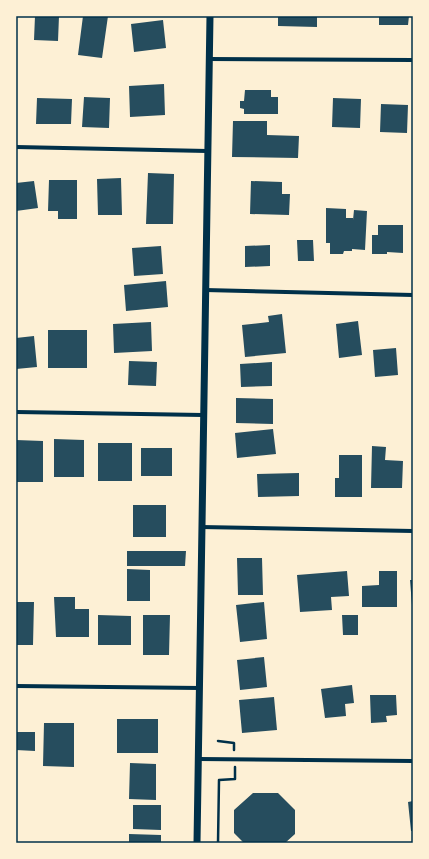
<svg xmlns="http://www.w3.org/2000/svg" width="429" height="859" font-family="'Source Serif 4',serif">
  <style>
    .building { fill: #264d5e }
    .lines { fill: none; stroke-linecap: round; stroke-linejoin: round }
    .path { stroke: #003049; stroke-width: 2.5 }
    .minor { stroke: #003049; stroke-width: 4 }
    .tertiary { stroke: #003049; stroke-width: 7 }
    .neatline { fill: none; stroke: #003049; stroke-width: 1.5 }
  </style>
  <rect width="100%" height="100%" fill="#fdf0d5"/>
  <path class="building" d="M35 16H59L58 41 34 40Z
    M83 16H108L102 58 78 55Z
    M278 16H317V27L278 26Z
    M379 16H409L408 25H379Z
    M163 20 166 48 134 52 131 24Z
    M164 84 165 115 130 117 129 86Z
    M245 90H271V97H278V114H244V109L240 108V101H244Z
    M84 97 110 98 109 128 82 127Z
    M37 98 72 99 71 124H36Z
    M333 98 361 99 360 128 332 127Z
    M381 104 408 105 407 133 380 132Z
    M233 121H267V135L299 136 298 158 232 157Z
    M148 173 174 174 173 224H146Z
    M121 178 122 215H98L97 179Z
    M49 180H77V219H58V211H48Z
    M34 181 38 208 16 211V183Z
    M251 181 282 182V194H290L289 215 250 214Z
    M326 208 346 209V218H353V220L354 210 367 211 365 250 352 249V251H344L343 254H330V243H326Z
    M378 225H403V253L387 252V254H372V235H378Z
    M297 240H313L314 261H298Z
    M270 245V266L245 267V246Z
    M161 246 163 274 134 276 132 248Z
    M166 281 168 307 126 311 124 285Z
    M282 314 286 353 245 357 242 325 269 322 268 316Z
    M358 321 362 355 339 358 336 324Z
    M151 322 152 351 114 353 113 324Z
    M48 330H87V368H48Z
    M34 336 37 367 16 369V338Z
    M396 348 398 375 375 377 373 350Z
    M129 361 157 362 156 386 128 385Z
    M272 362V386L241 387 240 364Z
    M236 398 273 399V424L236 423Z
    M273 429 276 454 237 458 235 433Z
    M54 439 84 440V477H54Z
    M16 440 43 441V482H16Z
    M98 443H132V481H98Z
    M372 446 386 447 385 460 403 461 402 488H371Z
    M141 448H172V476H141Z
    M339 455H362V497H335V478H339Z
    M299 473V496L258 497 257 474Z
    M133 505H166V537H133Z
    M127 551H186L185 566H127Z
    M237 558H262L263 595H238Z
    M127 569 150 570V601H127Z
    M347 571 349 596 331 597 332 610 300 612 297 575Z
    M379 571H397V607H362V586L379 585Z
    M410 580H413V605H412Z
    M54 597H75V609H89V637H56Z
    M16 602H34L33 645H16Z
    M264 602 267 639 240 642 236 605Z
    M98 615 131 616V645H98Z
    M143 615H170L169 655H143Z
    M342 615H358V635H343Z
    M264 657 267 687 240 690 237 660Z
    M352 685 354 703 345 704 346 716 325 718 321 689Z
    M370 695H396L397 715 386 716 387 722 371 723Z
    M274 697 277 730 242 733 239 700Z
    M117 719H158V753H117Z
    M44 723H74V767L43 766Z
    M16 732H35V751L16 750Z
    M130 763 156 764V800L129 799Z
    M253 793H278L295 810V834L285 843H244L234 833V810Z
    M413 801V831H411L408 802Z
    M133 805H161V830L133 829Z
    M129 834 161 835V843H129Z"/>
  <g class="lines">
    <path class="path" d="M218 741 234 743V750
      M218 843 219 780 235 779V767"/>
    <path class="minor" d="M208 59 413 60
      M16 147 207 151
      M205 290 413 295
      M16 412 203 415
      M201 527 413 531
      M16 686 200 688
      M199 759 413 761"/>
    <path class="tertiary" d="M197 843 210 16"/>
  </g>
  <rect width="429" height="859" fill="none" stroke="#fdf0d5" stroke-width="34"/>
  <rect x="17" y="17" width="395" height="825" class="neatline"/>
</svg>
